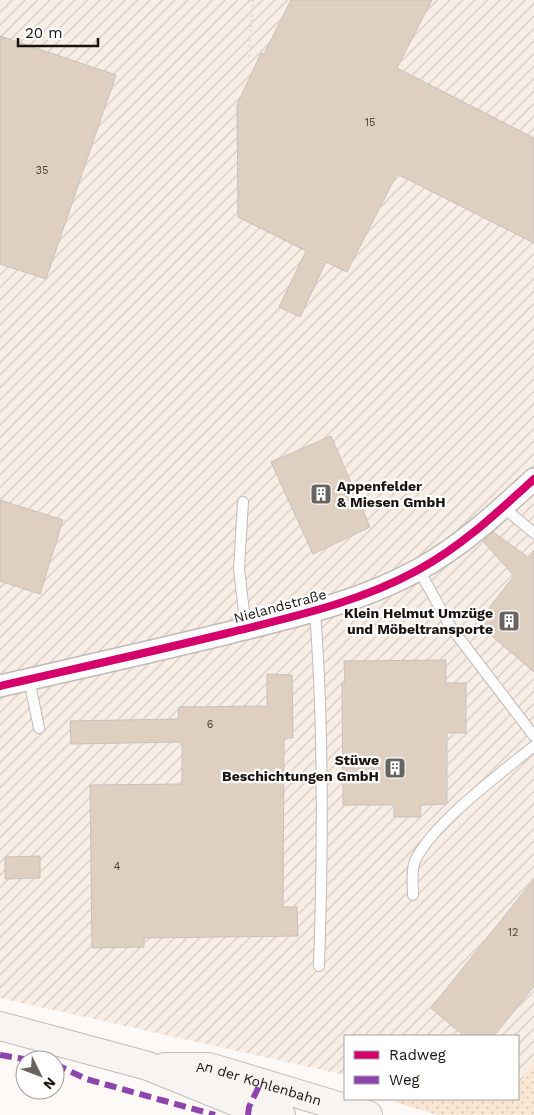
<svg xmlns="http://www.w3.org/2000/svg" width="534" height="1115" font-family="'Work Sans',sans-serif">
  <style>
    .industrial { fill: url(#industrial-furrows) }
    .grass { fill: url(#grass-dots) }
    .building { fill: #dfcfc0; stroke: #c5c1bd }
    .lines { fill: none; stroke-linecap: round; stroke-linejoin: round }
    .lane-casing { stroke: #c0bbb8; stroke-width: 12 }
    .street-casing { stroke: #c0bbb8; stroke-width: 24 }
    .secondary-casing { stroke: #c0bbb8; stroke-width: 30 }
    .path { stroke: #e1e0df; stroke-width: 3; stroke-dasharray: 2.5 2.5; stroke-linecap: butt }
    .lane { stroke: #fffefe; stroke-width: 10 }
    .street { stroke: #fffefe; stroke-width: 21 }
    .secondary { stroke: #f7f4f1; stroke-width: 28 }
    .quiet { stroke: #8e44ad; stroke-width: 6; stroke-dasharray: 12 6; stroke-linecap: butt }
    .cycleway-casing { stroke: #fff; stroke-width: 11 }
    .cycleway { stroke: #d6006c; stroke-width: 8 }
    .labels { text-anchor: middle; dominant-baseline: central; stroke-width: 4.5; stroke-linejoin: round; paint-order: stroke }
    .number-label { font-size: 11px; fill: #4a433b }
    .poi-label { font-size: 14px; font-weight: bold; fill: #19140f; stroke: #fff; text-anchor: end }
    .street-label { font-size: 14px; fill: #19140f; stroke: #fff }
  </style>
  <defs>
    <pattern id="industrial-furrows" width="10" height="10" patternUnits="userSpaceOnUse" patternTransform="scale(1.25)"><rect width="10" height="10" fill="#f9eee5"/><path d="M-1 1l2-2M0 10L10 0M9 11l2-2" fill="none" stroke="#d5cbc3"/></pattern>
    <pattern id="grass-dots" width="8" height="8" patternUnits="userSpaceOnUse" patternTransform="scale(1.25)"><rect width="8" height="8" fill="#f9e6d4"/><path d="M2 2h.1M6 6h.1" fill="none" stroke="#d5c4b5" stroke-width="1.8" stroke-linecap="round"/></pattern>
  </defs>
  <rect width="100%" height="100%" fill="#fcf9f6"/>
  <path class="industrial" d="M0 0H534V1063L518 1084V1036H345V1075L0 998Z"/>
  <path class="grass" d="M534 1063V1115H438L394 1102 396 1099H518V1084Z"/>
  <path class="building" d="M291 0H432L397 68 534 138V243L397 174 347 272 326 262 300 317 279 307 306 251 238 217 237 105 261 53 264 54Z
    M0 36 116 75 46 279 0 264Z
    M331 436 370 527 313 554 271 462Z
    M0 500 63 520 40 594 0 581Z
    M493 532 528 557 534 550V672L480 626 488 616 485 613 514 576 483 541Z
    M446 660V683H466V733H447V804L421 805 420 817H394V805H343L342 683H345L344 661Z
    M267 674 292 675 293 738H284L283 907H297L298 936 144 938V947L92 948 90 785 182 784V742L71 744 70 721 178 719 179 707 267 706Z
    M40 856V878L5 879V857Z
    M534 879V986L494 1036H464L431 1008Z"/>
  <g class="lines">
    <g class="lane-casing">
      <path id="lane" d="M243 502 239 569 246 629
        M503 507 534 533
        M419 570 450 626 534 736
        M315 611C324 730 323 848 319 966
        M29 679 39 728
        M413 895C413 885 411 870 415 861 432 824 501 773 534 746"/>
    </g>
    <g class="street-casing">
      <path id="street" d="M0 686C78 668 155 651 232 632 296 616 360 602 418 570 462 546 498 512 534 479"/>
    </g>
    <g class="secondary-casing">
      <g id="secondary">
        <path d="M0 1026 148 1066 249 1107 281 1115"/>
        <path id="s1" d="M165 1067H209L368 1115"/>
      </g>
    </g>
    <path class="path" d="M249 57 253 0"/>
    <use href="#lane" class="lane"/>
    <use href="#street" class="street"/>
    <use href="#secondary" class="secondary"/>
    <path class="quiet" d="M0 1055 30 1060
      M55 1064 86 1079 215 1115
      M248 1115 249 1107 261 1082"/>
    <g class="cycleway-casing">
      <path id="cycleway" d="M0 686C78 668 155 651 232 632 296 616 360 602 418 570 462 546 498 512 534 479"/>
    </g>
    <use href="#cycleway" class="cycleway"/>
  </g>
  <defs>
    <g id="building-square" transform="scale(1.125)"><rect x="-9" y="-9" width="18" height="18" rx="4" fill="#686460" stroke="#fff"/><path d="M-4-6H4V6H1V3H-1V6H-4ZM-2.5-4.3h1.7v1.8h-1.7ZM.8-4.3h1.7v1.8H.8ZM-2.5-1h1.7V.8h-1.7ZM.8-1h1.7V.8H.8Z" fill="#fff"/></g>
  </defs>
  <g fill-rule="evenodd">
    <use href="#building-square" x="321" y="494"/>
    <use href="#building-square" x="509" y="621"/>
    <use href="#building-square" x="395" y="768"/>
  </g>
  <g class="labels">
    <g class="number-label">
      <text x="370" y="122">15</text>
      <text x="42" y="170">35</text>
      <text x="210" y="724">6</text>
      <text x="117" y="866">4</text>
      <text x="513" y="932">12</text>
    </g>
    <g class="poi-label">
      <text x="337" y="486" text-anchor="start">Appenfelder<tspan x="337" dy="16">&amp; Miesen GmbH</tspan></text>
      <text x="493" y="613">Klein Helmut Umzüge<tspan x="493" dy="16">und Möbeltransporte</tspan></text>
      <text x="379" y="760">Stüwe<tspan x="379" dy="16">Beschichtungen GmbH</tspan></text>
    </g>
    <g class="street-label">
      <text transform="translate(280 606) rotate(-15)">Nielandstraße</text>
      <text stroke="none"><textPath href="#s1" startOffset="96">An der Kohlenbahn</textPath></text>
    </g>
  </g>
  <rect x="344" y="1035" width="175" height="65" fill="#ffffff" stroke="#a3a19f"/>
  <rect x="354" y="1051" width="25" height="8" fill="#d6006c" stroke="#a3a19f"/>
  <text x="389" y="1060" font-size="15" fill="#19140f">Radweg</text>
  <rect x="354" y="1076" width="25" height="8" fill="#8e44ad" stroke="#a3a19f"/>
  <text x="389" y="1085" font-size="15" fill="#19140f">Weg</text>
  <g transform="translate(40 1075) rotate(132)"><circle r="24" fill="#ffffff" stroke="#a3a19f"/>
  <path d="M0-4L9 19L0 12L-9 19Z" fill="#686460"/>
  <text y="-8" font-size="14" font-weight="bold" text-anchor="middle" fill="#19140f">N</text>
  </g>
  <path d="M18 38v8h80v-8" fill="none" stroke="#19140f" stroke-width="2.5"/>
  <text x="25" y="38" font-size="15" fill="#19140f" stroke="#ffffff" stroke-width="4" paint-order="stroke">20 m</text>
</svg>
